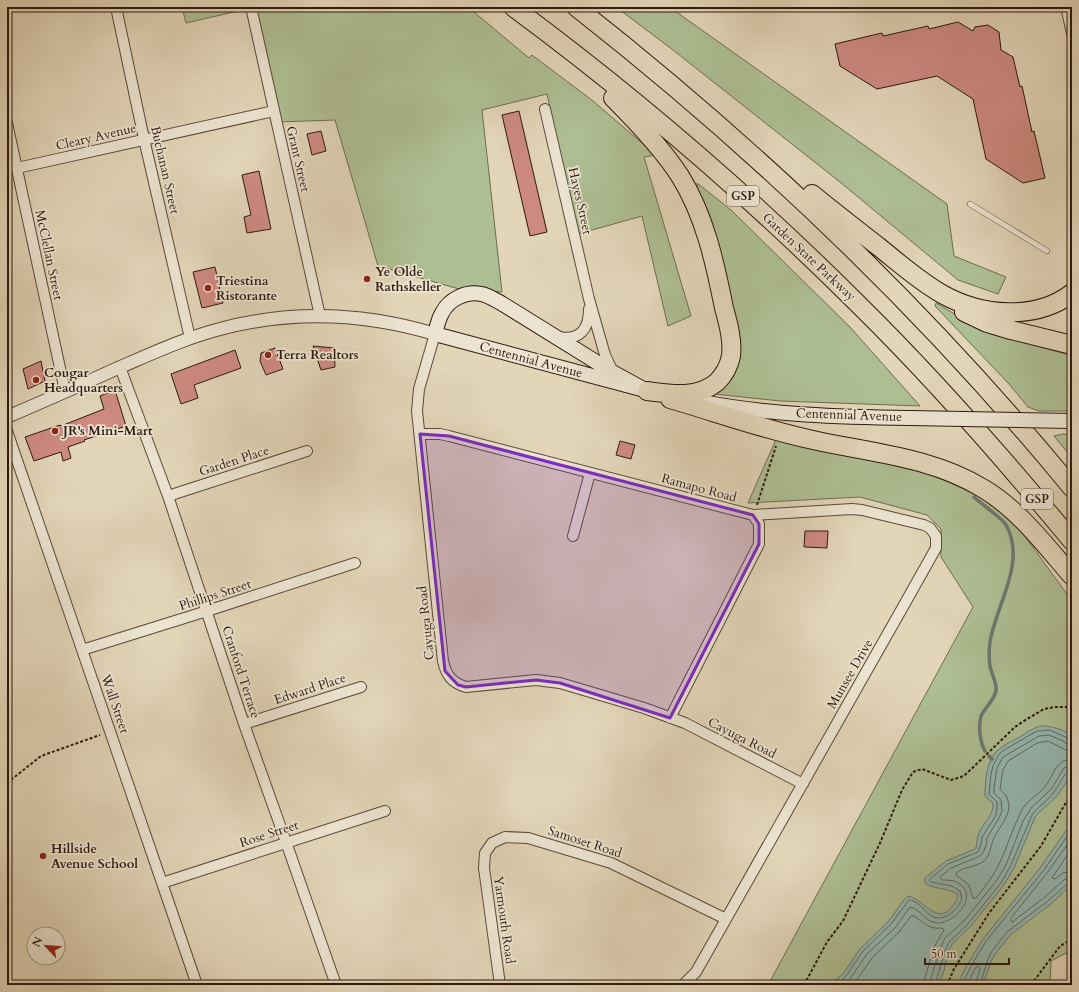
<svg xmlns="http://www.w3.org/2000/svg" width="1079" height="992" font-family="Cardo,serif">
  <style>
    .green { fill: #aebe93; stroke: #6e6c50 }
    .water { fill: #95b8b2; stroke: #6b7870 }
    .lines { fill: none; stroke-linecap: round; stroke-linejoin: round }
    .shore { stroke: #616860; stroke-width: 1 }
    .stream { stroke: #6b7870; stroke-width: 3.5 }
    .building { fill: #ce8a81; stroke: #2d190e }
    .service-casing { stroke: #5a4838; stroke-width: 6 }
    .minor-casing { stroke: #5a4838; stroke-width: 12 }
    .tertiary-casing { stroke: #5a4838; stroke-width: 14 }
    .secondary-casing { stroke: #2d190e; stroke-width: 16 }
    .motorway-casing { stroke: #2d190e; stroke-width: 20 }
    .path { stroke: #2d190e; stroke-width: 2; stroke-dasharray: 3 2; stroke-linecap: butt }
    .service { stroke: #ece4d1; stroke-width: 5 }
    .minor { stroke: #ece4d1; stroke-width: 10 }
    .tertiary { stroke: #ece4d1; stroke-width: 12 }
    .secondary { stroke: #ece4d1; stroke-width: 14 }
    .motorway { stroke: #e2d5b8; stroke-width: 18 }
    .secondary-bridge-casing { stroke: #2d190e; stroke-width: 16; stroke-linecap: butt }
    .secondary-bridge { stroke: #ece4d1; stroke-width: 14 }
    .marked { fill: #7b2cbf; fill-opacity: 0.2; stroke: #7b2cbf; stroke-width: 3; stroke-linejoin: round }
    .poi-dot { fill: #8f2418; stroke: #ece4d1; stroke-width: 1.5 }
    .labels { text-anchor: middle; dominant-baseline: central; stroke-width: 3.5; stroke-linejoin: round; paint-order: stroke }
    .shield { fill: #ece4d1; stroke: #665648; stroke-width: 1 }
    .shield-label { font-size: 12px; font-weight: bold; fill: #2d190e }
    .street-label { font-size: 13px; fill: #2d190e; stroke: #ece4d1 }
    .poi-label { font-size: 13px; font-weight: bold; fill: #2d190e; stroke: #ece4d1; text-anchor: start }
  </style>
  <rect width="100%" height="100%" fill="#e2d5b8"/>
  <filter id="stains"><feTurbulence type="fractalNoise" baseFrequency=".005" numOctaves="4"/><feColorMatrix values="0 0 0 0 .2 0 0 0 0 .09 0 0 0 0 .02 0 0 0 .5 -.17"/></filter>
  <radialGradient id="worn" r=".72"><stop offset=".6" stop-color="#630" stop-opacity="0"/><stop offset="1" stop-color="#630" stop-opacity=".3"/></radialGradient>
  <path class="green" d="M182 7H468L529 58 532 55 593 101 656 155 644 157 691 316 668 326 642 216 578 234 547 94 482 110 502 292 459 289 378 266 335 120 278 122 251 8 186 23Z
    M616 7H672L675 11 947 204 954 256 1006 277 998 294 958 280 840 182 673 50Z
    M697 183 731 210 850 327 920 406 780 401 714 394 732 371 699 199Z
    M936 303 980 329 1072 356V411H1039L1028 407 1009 384 935 306Z
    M1063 434 1072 435V458L1054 436Z
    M777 437 934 475 980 497 1016 524 1072 601V950L1051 961 1050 985H768L973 607 941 557V529L927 515 860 497 748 503Z"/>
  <path class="water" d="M1043 726C1050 726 1067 730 1071 736 1073 740 1073 768 1071 772 1068 779 1063 788 1059 793 1052 803 1042 808 1035 817L1014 868 1004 885 970 927 953 943 948 952 944 971 938 985H830L843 974 860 949 888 922 904 900 908 896C923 899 937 925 951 908 955 903 958 900 957 894 947 887 935 890 925 883V878L946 861 975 849C978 844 976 842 978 836 981 824 994 817 993 803L987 798 985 795C985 779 987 756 1002 747 1007 743 1013 741 1018 738 1027 733 1033 727 1043 726Z
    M1072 822V884L1051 904 1010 935 996 953 991 961 983 985H957L967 965 983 939 1040 868Z"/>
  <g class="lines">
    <path class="shore" d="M1072 751 1066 750 1048 741 1037 743 1008 761 1003 770 1000 789C1001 791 1004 793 1006 796 1015 812 1000 825 994 838 990 846 991 855 984 861 976 867 963 867 956 873V875L969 885 973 898H976C985 887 994 875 1000 862 1008 845 1013 827 1022 810 1028 799 1040 794 1047 784 1054 773 1057 759 1072 759
      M1072 838 1047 873 1011 918V921L1013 922 1016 919 1045 897 1065 879 1072 877
      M1072 848 1052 878 1055 879 1063 873 1072 871
      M837 985 846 976 863 951 891 924 909 900C924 901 928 925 947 916 954 912 959 906 962 899L960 891 952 886 931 882 929 880 948 864 978 852 981 844 982 837 996 815 997 808V802L989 794 991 774 993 766 999 754 1004 750 1037 731 1050 730 1072 740
      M844 985 850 979 867 954 895 928 910 907C921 909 926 924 939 923 959 921 981 891 954 881 950 880 945 880 942 880L940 877 951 868 978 857 983 853 986 846 987 838 999 818 1002 811 1001 800 994 793V788L997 768 1003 757 1039 736 1049 735 1063 741 1067 744 1072 745
      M853 985 872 958 899 932 912 915C923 921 928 930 942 928L944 930 934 947 923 985
      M929 985 940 949 945 938 964 921 997 880 1006 865 1023 821 1032 807 1044 796 1052 788 1064 768 1072 765
      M935 985 945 951 949 942 967 925 1001 883 1010 867 1032 815C1039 805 1050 800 1056 789 1061 783 1064 771 1072 770
      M962 985 971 966 986 941 1044 870 1072 829
      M967 985 976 967 978 966 980 969 975 985
      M980 985 988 959 992 951 1007 932 1048 901 1068 883 1072 882"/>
    <path class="stream" d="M974 497C981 504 1002 518 1006 525 1027 562 996 605 990 642 989 649 989 659 990 666 991 673 997 683 996 690 995 700 985 707 981 716 978 727 980 742 985 751
      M989 756 992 759"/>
  </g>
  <path class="building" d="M958 22 973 31 975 27 988 25 999 32 1001 50 1013 57 1020 87 1022 86 1032 132 1034 131 1045 178 1023 183 986 159 973 99 937 76 877 89 840 66 835 44 882 33 883 36 928 26 929 29Z
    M519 111 547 232 530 236 502 115Z
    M321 131 326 151 312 155 307 134Z
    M259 171 271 229 247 233 244 217 251 215 242 175Z
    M215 267 223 303 202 308 193 272Z
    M313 346 334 348 335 367 321 370Z
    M275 348 283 369 266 375 260 361 261 353Z
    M235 350 241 368 194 385 198 398 181 404 171 374Z
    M41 361 45 381 28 389 23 369Z
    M115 390 126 426 84 440 85 441 68 447 71 458 63 461 61 452 34 461 25 437 60 425 61 426 104 409 100 396Z
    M620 441 635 445 631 459 616 455Z
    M805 531H828L827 548 804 547Z"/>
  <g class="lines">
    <g class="service-casing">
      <path id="service" d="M970 204 1047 251"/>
    </g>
    <g class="minor-casing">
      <path id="minor" d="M116 7 144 139 190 338
        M251 7 320 316
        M1066 7 1072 33
        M545 109 589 299 605 355 613 372
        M7 123 65 391
        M17 168 274 111
        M435 334 419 389 417 411 443 661C446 675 452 683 466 687L536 680 560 683 644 708 685 723 803 784
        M558 337C580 341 589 329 589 309
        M120 367 168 496 244 724 286 842 336 985
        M7 431 197 985
        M420 434H440L449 436 753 515 852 509 862 510 924 525 930 528 936 536V548L904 605 696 972 683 985
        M168 496 307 451
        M573 536 590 473
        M82 650 207 611 355 563
        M670 718 759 544V524L753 515
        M244 724 361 687
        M162 883 385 811
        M500 985 484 868 485 853 492 843 505 837 528 838 611 863 726 919"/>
    </g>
    <g class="tertiary-casing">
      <path id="tertiary" d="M7 417C44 401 81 385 118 368 151 354 185 338 220 329 291 310 365 313 435 334"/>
    </g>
    <g class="secondary-casing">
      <path id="secondary" d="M647 391 614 373 501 303C495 300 488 295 481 294 466 291 449 299 442 313 438 320 437 327 435 334L656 393
        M702 402C770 415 840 417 910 418"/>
    </g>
    <g class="motorway-casing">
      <path id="motorway" d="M513 7C636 98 753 199 861 307 936 381 1005 460 1072 541
        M576 7C758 150 925 309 1072 488
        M613 98C637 122 662 148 680 176 705 216 715 263 724 308 728 323 733 340 731 356 729 366 724 375 717 382 697 399 670 394 647 391
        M812 194C834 212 856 229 879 247 899 263 919 281 942 294 981 316 1036 321 1072 293
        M964 312 987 323 1007 329 1072 345
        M670 399C718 413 765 430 813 440 871 453 932 457 984 489 1019 510 1045 545 1072 576"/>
    </g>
    <path class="path" d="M757 505 776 446
      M7 783 41 756 100 735
      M804 985 827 942 843 921 880 843 902 790 913 772 922 769 951 780 964 776 1015 727 1027 719 1044 709 1055 707H1072
      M947 985 954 969 989 913 1041 846 1072 792
      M1031 985 1060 946 1072 939"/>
    <use href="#service" class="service"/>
    <use href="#minor" class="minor"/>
    <use href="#tertiary" class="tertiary"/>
    <use href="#secondary" class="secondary"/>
    <use href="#motorway" class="motorway"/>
    <g class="secondary-bridge-casing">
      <path id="secondary-bridge" d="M910 418 1072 421"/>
    </g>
    <use href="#secondary-bridge" class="secondary-bridge"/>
  </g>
  <path class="marked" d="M420 434 449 436 753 515 759 524V544L670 718 560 683 536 680 466 687 458 685 445 671Z"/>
  <g class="poi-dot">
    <circle cx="367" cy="279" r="4"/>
    <circle cx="208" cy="288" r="4"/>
    <circle cx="268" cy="355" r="4"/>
    <circle cx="36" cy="380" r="4"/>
    <circle cx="55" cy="431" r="4"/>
    <circle cx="43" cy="856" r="4"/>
  </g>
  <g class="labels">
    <g class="shield">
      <rect x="727" y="186" width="32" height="20" rx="3"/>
      <rect x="1021" y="489" width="32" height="20" rx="3"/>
    </g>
    <g class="shield-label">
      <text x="743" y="196">GSP</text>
      <text x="1037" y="499">GSP</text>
    </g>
    <g class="street-label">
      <text transform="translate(96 137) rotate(-13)">Cleary Avenue</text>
      <text transform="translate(298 159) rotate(77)">Grant Street</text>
      <text transform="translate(165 170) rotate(77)">Buchanan Street</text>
      <text transform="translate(580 201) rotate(77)">Hayes Street</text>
      <text transform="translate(49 255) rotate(78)">McClellan Street</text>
      <text transform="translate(809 257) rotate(43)">Garden State Parkway</text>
      <text transform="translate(531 360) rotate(15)">Centennial Avenue</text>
      <text transform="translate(849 415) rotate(2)">Centennial Avenue</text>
      <text transform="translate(234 461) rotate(-18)">Garden Place</text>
      <text transform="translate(699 488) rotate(15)">Ramapo Road</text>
      <text transform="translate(215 595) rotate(-18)">Phillips Street</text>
      <text transform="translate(426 623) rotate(-96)">Cayuga Road</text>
      <text transform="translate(241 672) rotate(72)">Cranford Terrace</text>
      <text transform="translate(850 674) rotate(-60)">Munsee Drive</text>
      <text transform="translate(310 689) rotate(-18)">Edward Place</text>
      <text transform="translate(115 704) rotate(71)">Wall Street</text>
      <text transform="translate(742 738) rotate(27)">Cayuga Road</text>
      <text transform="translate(269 834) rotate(-18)">Rose Street</text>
      <text transform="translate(585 842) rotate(18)">Samoset Road</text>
      <text transform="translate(504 920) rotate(82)">Yarmouth Road</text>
    </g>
    <g class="poi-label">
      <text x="375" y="272">Ye Olde<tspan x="375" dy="15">Rathskeller</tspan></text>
      <text x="216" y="281">Triestina<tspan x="216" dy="15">Ristorante</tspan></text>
      <text x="276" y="355">Terra Realtors</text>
      <text x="44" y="373">Cougar<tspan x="44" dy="15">Headquarters</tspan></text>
      <text x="63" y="431">JR's Mini-Mart</text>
      <text x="51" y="849">Hillside<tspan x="51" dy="15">Avenue School</tspan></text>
    </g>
  </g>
  <rect width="1079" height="992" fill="none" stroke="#e2d5b8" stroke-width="24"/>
  <rect x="8" y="8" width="1063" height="976" fill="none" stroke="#2d190e" stroke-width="2"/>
  <rect x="12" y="12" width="1055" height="968" fill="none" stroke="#2d190e"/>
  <g transform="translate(46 946) rotate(296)"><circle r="19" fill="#ece4d1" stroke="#a09383"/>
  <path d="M0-3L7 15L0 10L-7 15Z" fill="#8f2418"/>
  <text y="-6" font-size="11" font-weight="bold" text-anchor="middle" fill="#2d190e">N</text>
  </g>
  <path d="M925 958v6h84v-6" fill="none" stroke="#2d190e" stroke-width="2"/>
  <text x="931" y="958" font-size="12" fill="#2d190e" stroke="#ece4d1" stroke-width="3" paint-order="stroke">50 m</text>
  <rect width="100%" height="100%" filter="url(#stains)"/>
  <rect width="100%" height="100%" fill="url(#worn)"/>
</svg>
